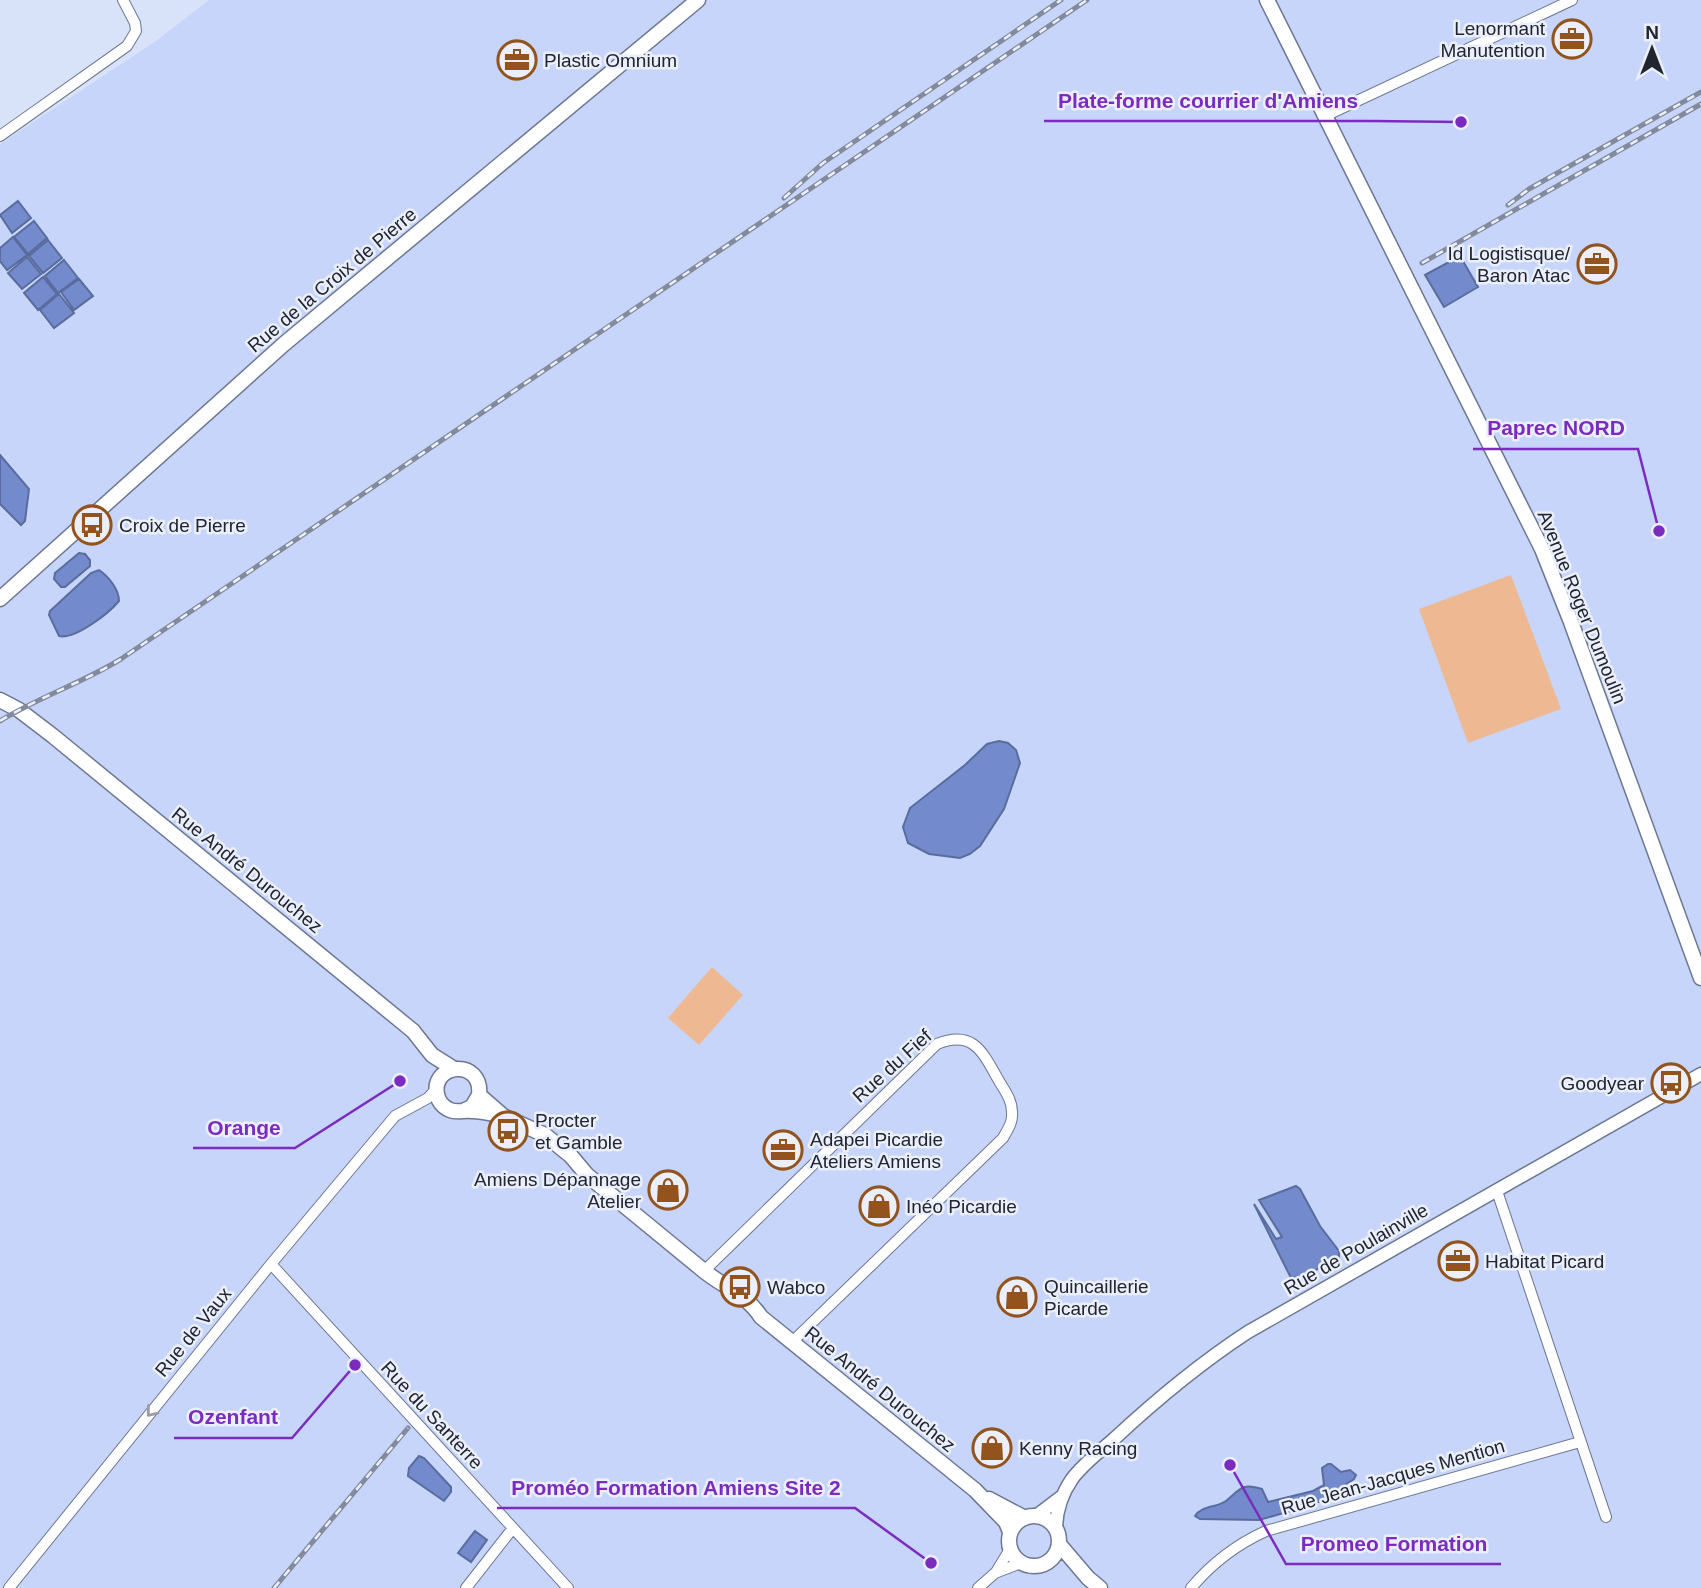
<svg xmlns="http://www.w3.org/2000/svg" width="1701" height="1588" font-family="Helvetica,sans-serif">
  <style>
    .built { fill: #c6d5f9 }
    .green { fill: #eeb992 }
    .water { fill: #738bcc; stroke: #5a6c9d; stroke-width: 2 }
    .lines { fill: none; stroke-linecap: round; stroke-linejoin: round }
    .minor-casing { stroke: #6c7791; stroke-width: 12 }
    .tertiary-casing { stroke: #6c7791; stroke-width: 15 }
    .secondary-casing { stroke: #6c7791; stroke-width: 17 }
    .minor { stroke: #fff; stroke-width: 10 }
    .tertiary { stroke: #fff; stroke-width: 12 }
    .secondary { stroke: #fff; stroke-width: 14 }
    .rail-casing { stroke: #838a9b; stroke-width: 5 }
    .rail { stroke: #eaeffb; stroke-width: 2.5; stroke-dasharray: 8; stroke-linecap: butt }
    .oneway { stroke: #9b9da2 }
    .labels { text-anchor: middle; dominant-baseline: central; stroke-width: 5; stroke-linejoin: round; paint-order: stroke }
    .poi-label { font-size: 19px; fill: #212530; stroke: #eaeffb; text-anchor: start }
    .street-label { font-size: 19px; fill: #212530; stroke: #eaeffb }
    .leader { fill: none; stroke: #7b2cbf; stroke-width: 2.5 }
    .callout-dot { fill: #7b2cbf; stroke: #eaeffb; stroke-width: 2.5 }
    .callout-label { font-size: 21px; text-anchor: middle; font-weight: bold; fill: #7b2cbf; stroke: #eaeffb; stroke-width: 5; stroke-linejoin: round; paint-order: stroke }
  </style>
  <rect width="100%" height="100%" fill="#d8e2f9"/>
  <path class="built" d="M209 0H1701V1588H0V144L156 41Z"/>
  <path class="green" d="M1511 575 1561 709 1468 743 1419 609Z
    M712 967 743 995 699 1045 668 1018Z"/>
  <path class="water" d="M18 201 31 218 12 233 0 215Z
    M34 221 47 238 28 254 14 237Z
    M13 237 27 255 7 270 0 261V248Z
    M48 240 62 258 43 273 29 256Z
    M1460 256 1478 287 1444 307 1425 275Z
    M27 257 41 274 22 289 8 273Z
    M64 260 78 278 58 293 45 276Z
    M43 277 57 294 38 310 24 293Z
    M79 279 93 296 74 310 61 292Z
    M59 294 74 313 54 328 40 310Z
    M0 455 29 489 25 521 21 525 0 504Z
    M79 553 85 554 90 560V566L65 587H61L54 579 55 573Z
    M99 570C108 576 119 589 119 601 109 613 75 640 59 636L49 615 50 611 91 573Z
    M999 741 1008 743 1016 750 1020 763 1004 809 980 846 970 854 960 858 929 854 908 843 903 827 910 808 965 765 987 744Z
    M1296 1186 1300 1189 1320 1226 1339 1251V1257L1307 1275 1291 1278 1254 1204 1276 1239 1282 1237 1259 1200Z
    M419 1456 424 1458 451 1487V1492L444 1501 408 1476 409 1468Z
    M1328 1464H1331L1341 1472 1350 1470 1356 1475 1354 1479 1315 1504 1259 1520 1200 1519 1195 1516C1202 1505 1216 1508 1226 1501 1240 1490 1241 1482 1262 1489L1268 1502 1313 1491 1324 1485 1322 1468Z
    M475 1531 487 1540 471 1562 458 1553Z"/>
  <g class="lines">
    <g class="minor-casing">
      <path id="minor" d="M1325 116 1572 0
        M0 136 127 46 136 31 135 23 123 0
        M1497 1191 1606 1517
        M271 1264 568 1588
        M704 1271 937 1044C974 1029 983 1053 999 1081 1005 1091 1012 1100 1012 1112 1013 1122 1008 1129 1003 1138L792 1342
        M996 1572 1010 1549
        M9 1588 271 1264 395 1116 428 1098 436 1089
        M466 1588 513 1528
        M978 1588 995 1573 1021 1563
        M1191 1588C1212 1563 1235 1545 1266 1531L1580 1442"/>
    </g>
    <g class="tertiary-casing">
      <path id="tertiary" d="M1036 1516 1061 1497
        M1056 1530C1056 1511 1061 1495 1072 1479 1083 1464 1100 1451 1114 1439 1157 1399 1199 1364 1248 1332L1701 1074"/>
    </g>
    <g class="secondary-casing">
      <path id="secondary" d="M1267 0 1542 549 1571 622 1701 978
        M0 599 284 344 698 0
        M0 700 19 710 53 736 413 1031 432 1055 454 1069
        M479 1095 503 1116 545 1135 571 1156 587 1175 704 1271C724 1287 747 1295 761 1317L975 1490 1006 1522 1010 1532
        M465 1110 472 1107 479 1095C483 1058 431 1063 437 1094 438 1101 443 1107 450 1110 457 1113 464 1110 472 1111 481 1111 490 1113 499 1115
        M989 1499 1025 1518
        M1009 1541a25 25 0 1 1 50 0a25 25 0 1 1-50 0Z
        M1059 1544 1088 1578 1100 1588"/>
    </g>
    <use href="#minor" class="minor"/>
    <use href="#tertiary" class="tertiary"/>
    <use href="#secondary" class="secondary"/>
    <g class="rail-casing">
      <path id="rail" d="M784 198 823 163 1061 0
        M1508 205 1529 189 1701 92
        M1422 263 1701 104
        M0 721C39 697 82 683 121 659L1087 0
        M274 1588 408 1428"/>
    </g>
    <use href="#rail" class="rail"/>
  </g>
  <defs><path id="oneway-chevron" d="M-2-3.5L2.5 0L-2 3.5" fill="none" stroke-width="1.6" stroke-linecap="round" stroke-linejoin="round" transform="scale(1.75)"/></defs>
  <use class="oneway" href="#oneway-chevron" transform="translate(151 1412) rotate(129)"/>
  <defs>
    <g id="office-ring" transform="scale(2.0125)"><circle r="9.5" fill="#eaeffb" stroke="#93531c" stroke-width="1.5"/><path d="M-6-3h4V-5.5h4V-3h4V5H-6ZM-1-4.5V-3h2v-1.5ZM-6 0V1H6V0Z" fill="#93531c"/></g>
    <g id="bus-ring" transform="scale(2.0125)"><circle r="9.5" fill="#eaeffb" stroke="#93531c" stroke-width="1.5"/><path d="M-5-6H5V4H4V6H2V4H-2V6H-4V4H-5ZM-3.5-4V0h7V-4ZM-3.5 1.2v1.5H-2V1.2ZM2 1.2v1.5H3.5V1.2Z" fill="#93531c"/></g>
    <g id="shop-ring" transform="scale(2.0125)"><circle r="9.5" fill="#eaeffb" stroke="#93531c" stroke-width="1.5"/><path d="M-5-2.5h2.3a2.7 3.5 0 0 1 5.4 0H5L5.5 6h-11ZM-1.5-2.5h3a1.5 2.3 0 0 0-3 0Z" fill="#93531c"/></g>
  </defs>
  <g fill-rule="evenodd">
    <use href="#office-ring" x="1572" y="39"/>
    <use href="#office-ring" x="517" y="60"/>
    <use href="#office-ring" x="1597" y="264"/>
    <use href="#bus-ring" x="92" y="525"/>
    <use href="#bus-ring" x="1671" y="1083"/>
    <use href="#bus-ring" x="508" y="1131"/>
    <use href="#office-ring" x="783" y="1150"/>
    <use href="#shop-ring" x="668" y="1190"/>
    <use href="#shop-ring" x="879" y="1206"/>
    <use href="#office-ring" x="1458" y="1261"/>
    <use href="#bus-ring" x="740" y="1287"/>
    <use href="#shop-ring" x="1017" y="1297"/>
    <use href="#shop-ring" x="992" y="1448"/>
  </g>
  <g class="labels">
    <g class="poi-label">
      <text x="1545" y="28" text-anchor="end">Lenormant<tspan x="1545" dy="22">Manutention</tspan></text>
      <text x="544" y="60">Plastic Omnium</text>
      <text x="1570" y="253" text-anchor="end">Id Logistisque/<tspan x="1570" dy="22">Baron Atac</tspan></text>
      <text x="119" y="525">Croix de Pierre</text>
      <text x="1644" y="1083" text-anchor="end">Goodyear</text>
      <text x="535" y="1120">Procter<tspan x="535" dy="22">et Gamble</tspan></text>
      <text x="810" y="1139">Adapei Picardie<tspan x="810" dy="22">Ateliers Amiens</tspan></text>
      <text x="641" y="1179" text-anchor="end">Amiens Dépannage<tspan x="641" dy="22">Atelier</tspan></text>
      <text x="906" y="1206">Inéo Picardie</text>
      <text x="1485" y="1261">Habitat Picard</text>
      <text x="1044" y="1286">Quincaillerie<tspan x="1044" dy="22">Picarde</tspan></text>
      <text x="767" y="1287">Wabco</text>
      <text x="1019" y="1448">Kenny Racing</text>
    </g>
    <g class="street-label">
      <text transform="translate(332 280) rotate(-40)">Rue de la Croix de Pierre</text>
      <text transform="translate(1582 607) rotate(68)">Avenue Roger Dumoulin</text>
      <text transform="translate(247 870) rotate(39)">Rue André Durouchez</text>
      <text transform="translate(892 1066) rotate(-42)">Rue du Fief</text>
      <text transform="translate(1356 1249) rotate(-30)">Rue de Poulainville</text>
      <text transform="translate(193 1332) rotate(-51)">Rue de Vaux</text>
      <text transform="translate(880 1389) rotate(39)">Rue André Durouchez</text>
      <text transform="translate(432 1415) rotate(47)">Rue du Santerre</text>
      <text transform="translate(1393 1477) rotate(-16)">Rue Jean-Jacques Mention</text>
    </g>
  </g>
  <path class="leader" d="M1461 122L1372 121H1044M1659 531L1638 449H1473M400 1081L295 1148H193M355 1365L292 1438H174M931 1563L855 1508H497M1230 1465L1286 1564H1501"/>
  <g class="callout-dot">
    <circle cx="1461" cy="122" r="7"/>
    <circle cx="1659" cy="531" r="7"/>
    <circle cx="400" cy="1081" r="7"/>
    <circle cx="355" cy="1365" r="7"/>
    <circle cx="931" cy="1563" r="7"/>
    <circle cx="1230" cy="1465" r="7"/>
  </g>
  <g class="callout-label">
    <text x="1208" y="108">Plate-forme courrier d'Amiens</text>
    <text x="1556" y="435">Paprec NORD</text>
    <text x="244" y="1135">Orange</text>
    <text x="233" y="1424">Ozenfant</text>
    <text x="676" y="1495">Proméo Formation Amiens Site 2</text>
    <text x="1394" y="1551">Promeo Formation</text>
  </g>
  <g transform="translate(1652 49)" stroke="#eaeffb" stroke-width="5" paint-order="stroke">
  <path d="M0-5L12 26L0 18L-12 26Z" fill="#212530"/>
  <text y="-10" font-size="19" font-weight="bold" text-anchor="middle" fill="#212530">N</text>
  </g>
</svg>
